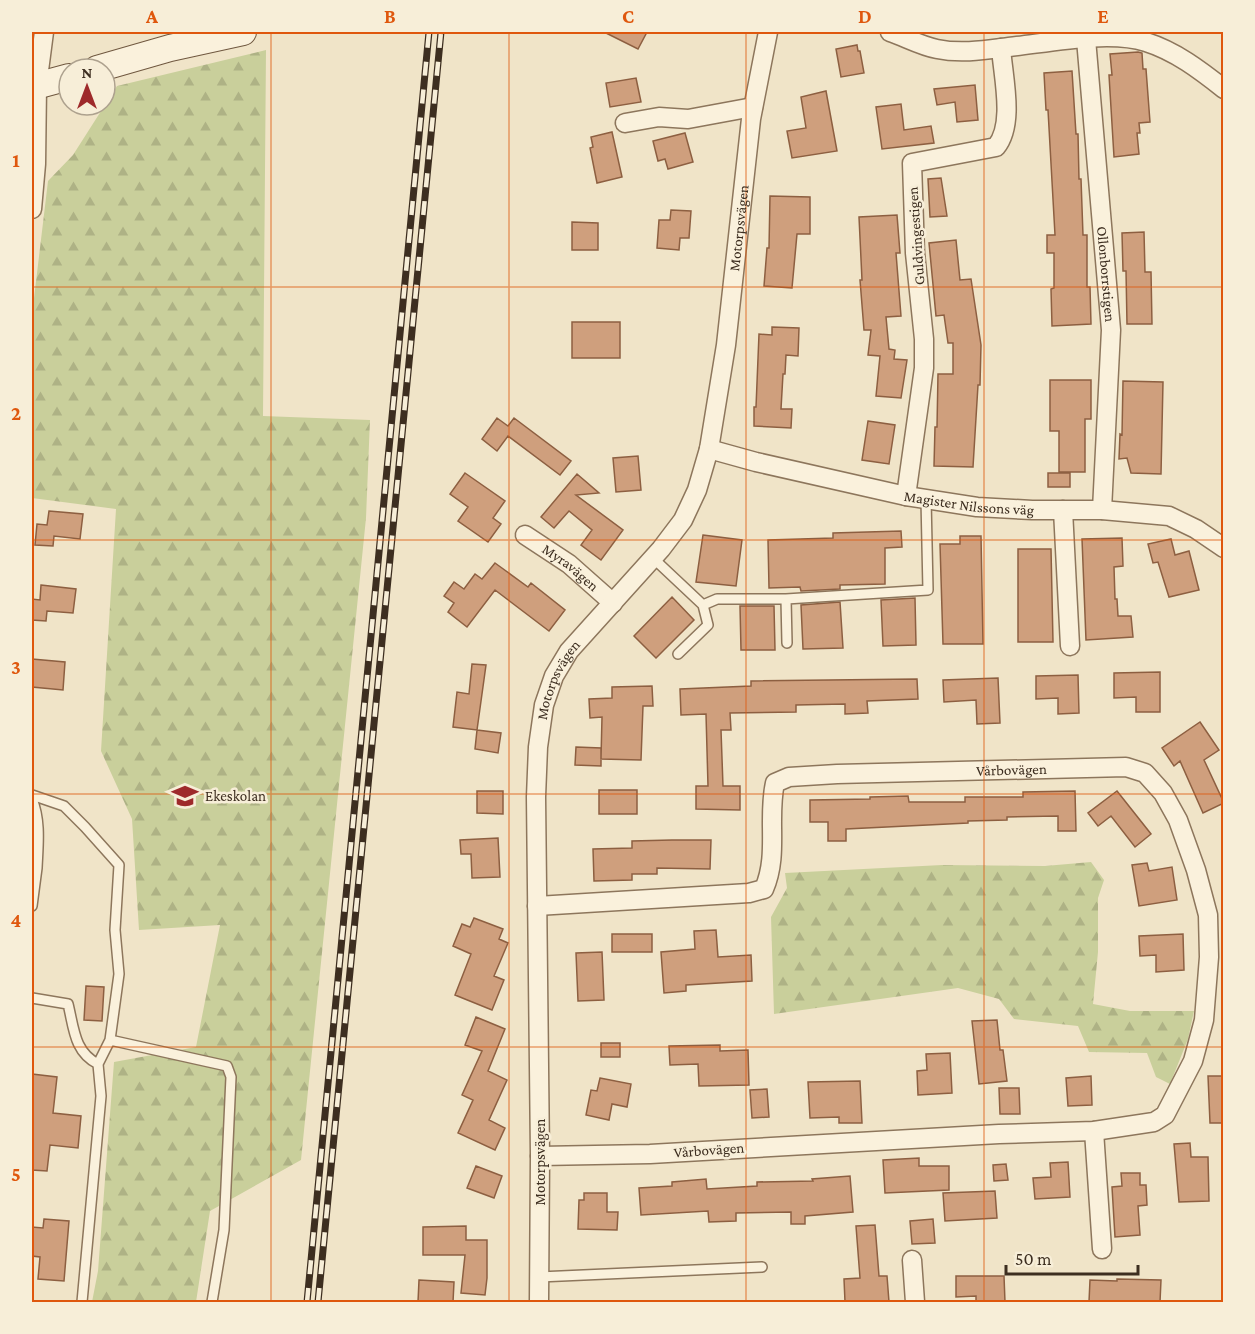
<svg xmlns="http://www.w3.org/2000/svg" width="1255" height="1334" font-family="'Crimson Pro',serif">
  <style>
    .forest { fill: url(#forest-firs) }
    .building { fill: #cf9f7d; stroke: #8d5f41; stroke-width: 1.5 }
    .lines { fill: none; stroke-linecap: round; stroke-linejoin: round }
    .lane-casing { stroke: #8d765c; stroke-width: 12 }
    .street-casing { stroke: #8d765c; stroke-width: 21 }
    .secondary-casing { stroke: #6f573f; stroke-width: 28 }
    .lane { stroke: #faf1dc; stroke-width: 9 }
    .street { stroke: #faf1dc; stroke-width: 18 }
    .secondary { stroke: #faf1dc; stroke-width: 26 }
    .rail-casing { stroke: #3d2e20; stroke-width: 7 }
    .rail { stroke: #f7eed8; stroke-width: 4.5; stroke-dasharray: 14; stroke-linecap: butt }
    .grid { fill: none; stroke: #df570d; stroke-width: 1.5; stroke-opacity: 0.55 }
    .labels { text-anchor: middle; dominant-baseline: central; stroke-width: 5; stroke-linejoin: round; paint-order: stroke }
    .street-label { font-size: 15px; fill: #3d2e20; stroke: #f7eed8 }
    .poi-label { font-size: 15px; fill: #3d2e20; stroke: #f7eed8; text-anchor: start }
    .neatline { fill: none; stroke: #df570d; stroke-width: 2 }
    .grid-label { font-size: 20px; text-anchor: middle; font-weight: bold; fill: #df570d }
  </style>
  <defs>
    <pattern id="forest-firs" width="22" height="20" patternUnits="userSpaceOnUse" patternTransform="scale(1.5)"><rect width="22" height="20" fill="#c9cf9b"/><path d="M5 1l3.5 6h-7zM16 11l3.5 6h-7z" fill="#aeb285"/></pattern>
  </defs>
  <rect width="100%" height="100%" fill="#f0e4c8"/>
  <path class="forest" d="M266 50 263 416 370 420 366 518 301 1160 210 1211 196 1302H92L98 1271 114 1062 196 1047 220 925 139 930 132 819 101 751 116 509 32 498V315L48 181 73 155 117 86Z
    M1091 862 1104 880 1098 898V952L1093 1004 1130 1011H1194L1188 1039 1170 1084 1156 1077 1147 1053 1089 1052 1078 1026 1014 1019 999 999 958 988 774 1014 771 917 787 888 785 873 942 865 1045 866Z"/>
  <path class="building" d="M604 32H647L638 49Z
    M857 45 858 51H860L864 73 841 77 836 49Z
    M1138 52 1142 53 1143 69H1146L1150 122 1139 123 1140 133H1137L1139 154 1114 157 1109 75H1112L1110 54Z
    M1072 71 1076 134H1078L1079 179H1081L1083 235H1087V287H1090L1091 324 1052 326 1051 289 1054 288V253H1047V235H1055L1048 110H1046L1044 73Z
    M636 78 641 102 610 107 606 83Z
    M975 85 978 120 957 122 955 102 937 105 934 89Z
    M826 91 837 151 792 158 787 131 806 128 801 97Z
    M901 104 904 130 931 126 934 143 882 149 876 107Z
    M612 132 622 177 597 183 590 148 593 147 591 137Z
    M685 133 693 162 668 169 665 159 658 161 653 141Z
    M941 178 947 216 930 217 928 179Z
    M770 196 810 197V234H797L792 288 764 286 767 248H769Z
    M671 210 691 211 689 238H680L679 250 657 248 659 220H670Z
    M897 215 900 253H896L901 316 886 317 889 349 895 350 894 359 907 360 901 398 876 396 880 356 868 355 871 330H864L860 280H862L859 217Z
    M572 222 598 223V250H572Z
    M1144 232 1145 272H1151L1152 324H1127L1126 271H1123L1122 233Z
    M956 240 960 280 971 279 981 345 980 385H978L973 467 934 466 935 427H937L938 374H953V343H948L944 315 936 316 929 243Z
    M572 322H620V358H572Z
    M772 327 799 328 798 356 786 355 785 374H783L781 409H792L791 428 754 426V407H756L759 334 772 335Z
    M1050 380H1091V419H1085V472H1059V431H1050Z
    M1123 381 1163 382 1161 474 1131 473 1127 458 1119 459 1120 434 1122 435Z
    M497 418 508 426 514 418 571 461 560 475 508 436 497 451 482 439Z
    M868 421 895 425 889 464 862 460Z
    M638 456 641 490 616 492 613 458Z
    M465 473 505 501 493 518 501 524 488 542 458 521 468 507 450 494Z
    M1048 473H1070V487H1048Z
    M577 474 599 493 576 495 623 530 601 560 581 545 592 530 569 511 554 528 541 517Z
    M49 511 83 514 80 539 54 536 53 546 35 545 37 524 47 525Z
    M901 531 902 547 885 548V584L840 585V589L801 591 800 587 769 588 768 540 833 538V533Z
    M703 535 742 540 736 586 696 582Z
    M960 536H981L983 644H943L940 544H960Z
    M1122 538 1123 566 1114 567 1115 599H1117L1118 616H1131L1133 637 1086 640 1082 539Z
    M1171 539 1175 555 1189 551 1199 590 1169 597 1158 562 1153 563 1148 544Z
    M1018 549H1051L1053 642H1018Z
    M495 563 528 587 531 583 565 610 549 631 495 590 467 627 448 612 454 603 444 596 454 582 464 589 475 574 482 579Z
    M41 585 76 589 73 613 47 611 46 621 32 620V599L40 600Z
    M672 597 694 620 656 658 634 636Z
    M915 598 916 645 883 646 881 600Z
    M840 602 843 648 803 649 801 605Z
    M740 606H774L775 650H741Z
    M32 659 65 662 63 690 32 687Z
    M472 664 486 665 477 730 453 727 457 692 469 694Z
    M1160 672V712H1136V697L1114 698V673Z
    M1078 675 1079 713 1058 714V698L1036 699V676Z
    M998 678 1000 723 977 724 976 700 944 702 943 680Z
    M917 679 918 699 867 701 868 713 845 714V704L796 705V712L730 713 731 730H721L723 786H740V810L696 809V786H708L706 714 681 715 680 689 751 686V681Z
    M652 686 653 706H643L641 760 601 759 602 717 590 718 589 699 612 698V687Z
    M1200 722 1219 750 1204 760 1224 803 1203 813 1180 761 1174 766 1162 748Z
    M477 730 501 733 498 753 475 749Z
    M576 747 601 748V766L575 765Z
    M599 790H637V814H599Z
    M477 791H503V814L477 813Z
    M1075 791 1076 831H1058V816L1007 817V820L968 821V823L846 829V841H828V822H810V800L870 799V797L908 796 909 802H965V797H1023V792Z
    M1117 791 1151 834 1135 847 1111 816 1098 826 1088 813Z
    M498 838 500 877 472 878 471 854H461L460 840Z
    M672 840H711L710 869 657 868V874H632V880L594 881 593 849 632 848V841Z
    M1147 863 1149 871 1172 867 1177 900 1139 906 1132 865Z
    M474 918 503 929 499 939 508 943 494 976 504 980 492 1010 455 995 471 954 453 946 462 924 470 927Z
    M716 930 718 957 751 955 752 981 686 985V991L664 993 661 952 695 949 694 931Z
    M612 934H652V952H612Z
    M1183 934 1184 970 1156 972V955L1140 956 1139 936Z
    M602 952 604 1000 578 1001 576 953Z
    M86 986 104 987 102 1021 84 1020Z
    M476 1017 505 1029 488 1071 507 1080 489 1120 505 1128 495 1150 458 1133 473 1100 462 1095 482 1051 465 1045Z
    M997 1020 1000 1050H1003L1007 1081 979 1084 972 1021Z
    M601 1043H620V1057H601Z
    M720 1045V1051L748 1050 749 1085 699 1086 698 1064 670 1065 669 1046Z
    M950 1053 952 1093 918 1095 917 1071 927 1070 926 1054Z
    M32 1074 57 1077 53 1113 81 1116 78 1148 50 1145 47 1171 32 1170Z
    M1091 1076 1092 1105 1068 1106 1066 1078Z
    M1208 1076H1224V1123H1210Z
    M600 1078 631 1084 627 1107 612 1104 609 1120 586 1115 591 1090 597 1091Z
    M860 1081 862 1123H839V1117L810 1118 808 1082Z
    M999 1088H1019L1020 1114H1000Z
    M767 1089 769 1117 752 1118 750 1090Z
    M1190 1143 1191 1157H1208L1209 1201 1179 1202 1174 1144Z
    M919 1158V1166H949V1190L885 1193 883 1160Z
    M1068 1162 1070 1197 1035 1199 1033 1178 1051 1177 1050 1163Z
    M1006 1164 1008 1180 994 1181 993 1165Z
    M476 1166 502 1176 494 1198 467 1188Z
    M1121 1173H1140V1185H1146L1147 1205 1138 1206 1140 1235 1115 1237 1112 1187 1122 1186Z
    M850 1176 853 1212 805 1216V1224H791V1212L736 1213V1221L709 1222 708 1211 641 1215 639 1188 672 1186V1182L706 1179 707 1189 757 1186V1182L813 1181 812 1179Z
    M995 1191 997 1218 945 1221 943 1193Z
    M584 1193H607V1212H618L617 1230 578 1229 579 1200H584Z
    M44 1219 69 1221 64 1281 38 1279 40 1257 32 1256V1227L43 1228Z
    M933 1219 935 1243 912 1244 910 1221Z
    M875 1225 879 1276H887L889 1302H845L844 1279 860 1278 856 1226Z
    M466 1226V1240H487V1278L485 1295 461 1293 465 1255H423V1227Z
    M956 1276H1004L1005 1302H976V1296L956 1297Z
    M1117 1279 1161 1280 1160 1302H1089L1090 1280 1117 1281Z
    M419 1280 454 1282 453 1302H418Z"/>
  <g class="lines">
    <g class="lane-casing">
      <path id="lane" d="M653 558 703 605 717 599H786L928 590 926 499
        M786 599 787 643
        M678 654 708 625 703 605
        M32 795 64 806 85 827 119 865 115 930 119 974 110 1040 98 1064 101 1096 82 1302
        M32 799C41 821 38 845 37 868H32
        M32 906 37 868
        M32 998 68 1004C74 1028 74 1052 98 1064
        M110 1040 227 1066 231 1077 224 1230 212 1302
        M539 1277 762 1267"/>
    </g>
    <g class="street-casing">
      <g id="street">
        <path d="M890 32C905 37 921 46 937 49 961 54 985 50 1009 47 1047 43 1109 30 1146 42 1175 51 1200 70 1224 89"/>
        <path id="s1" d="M1086 39 1111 330 1102 510"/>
        <path d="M625 123 659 117 688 119 753 107"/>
        <path d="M32 209 36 164 37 86 44 32"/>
        <path id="s2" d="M709 449 756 462 906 496 977 507 1032 510H1102L1169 516 1196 529 1224 548"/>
        <path d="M906 496 924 368V339L915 253 912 163 996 147C1015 124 1003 77 1001 48"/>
        <path d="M1063 510 1070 646"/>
        <path id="s3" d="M525 535 569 564 613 603"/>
        <path id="s4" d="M537 906 749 893 764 889C779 855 767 818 775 783L789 777 837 774 1126 767 1145 773 1163 793 1178 820 1196 870 1208 915 1209 957 1204 1020 1193 1061 1165 1115 1154 1122 1094 1131 999 1134 650 1154 540 1156"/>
        <path d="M1094 1131 1102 1249"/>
        <path d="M912 1260 915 1302"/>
        <path id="s5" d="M539 1302 540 1156 536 797 538 747 544 705 554 676 569 651 661 549 683 520 697 490 709 449 726 345 751 119 768 32"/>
      </g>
    </g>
    <g class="secondary-casing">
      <path id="secondary" d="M97 69 170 48 243 32
        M32 87 69 77"/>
    </g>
    <use href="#lane" class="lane"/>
    <use href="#street" class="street"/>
    <use href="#secondary" class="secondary"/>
    <g class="rail-casing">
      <path id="rail" d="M307 1302 429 32
        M318 1302 441 32"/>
    </g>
    <use href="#rail" class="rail"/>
  </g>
  <path class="grid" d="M271 32V1302M509 32V1302M746 32V1302M984 32V1302M32 287H1224M32 540H1224M32 794H1224M32 1047H1224"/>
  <defs>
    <g id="school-bare" transform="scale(2.07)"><path d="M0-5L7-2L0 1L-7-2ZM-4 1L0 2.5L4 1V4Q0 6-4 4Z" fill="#9e2a2b" stroke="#f7eed8" stroke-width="2.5" paint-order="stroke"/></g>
  </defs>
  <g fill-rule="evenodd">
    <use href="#school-bare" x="185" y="796"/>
  </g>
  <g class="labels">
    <g class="street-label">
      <text stroke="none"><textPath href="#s5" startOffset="1130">Motorpsvägen</textPath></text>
      <text transform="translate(916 236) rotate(-94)">Guldvingestigen</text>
      <text stroke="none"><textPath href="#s1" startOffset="236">Ollonborrstigen</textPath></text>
      <text stroke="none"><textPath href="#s2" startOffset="266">Magister Nilssons väg</textPath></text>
      <text stroke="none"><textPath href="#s3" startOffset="56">Myravägen</textPath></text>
      <text stroke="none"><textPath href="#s5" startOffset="626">Motorpsvägen</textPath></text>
      <text stroke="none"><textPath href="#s4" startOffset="573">Vårbovägen</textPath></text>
      <text transform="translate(709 1150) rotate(-4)">Vårbovägen</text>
      <text transform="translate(540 1162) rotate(-90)">Motorpsvägen</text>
    </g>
    <g class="poi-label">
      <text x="205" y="796">Ekeskolan</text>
    </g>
  </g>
  <rect width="1255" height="1334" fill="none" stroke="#f7eed8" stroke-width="66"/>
  <g transform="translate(87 87)"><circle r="28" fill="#f7eed8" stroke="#ada18e" stroke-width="1.5"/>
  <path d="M0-4.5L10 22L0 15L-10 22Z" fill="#9e2a2b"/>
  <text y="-9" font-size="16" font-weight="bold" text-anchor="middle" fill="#3d2e20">N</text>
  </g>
  <path d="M1006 1265v9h132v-9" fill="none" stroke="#3d2e20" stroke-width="3"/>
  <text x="1015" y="1265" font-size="18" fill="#3d2e20" stroke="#f7eed8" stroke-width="4.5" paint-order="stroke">50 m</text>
  <rect x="33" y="33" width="1189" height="1268" class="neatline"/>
  <g class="grid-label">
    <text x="152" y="23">A</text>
    <text x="390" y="23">B</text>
    <text x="628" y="23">C</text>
    <text x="865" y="23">D</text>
    <text x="1103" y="23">E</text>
    <text x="16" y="167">1</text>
    <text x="16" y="420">2</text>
    <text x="16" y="674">3</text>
    <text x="16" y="927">4</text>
    <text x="16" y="1181">5</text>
  </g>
</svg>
